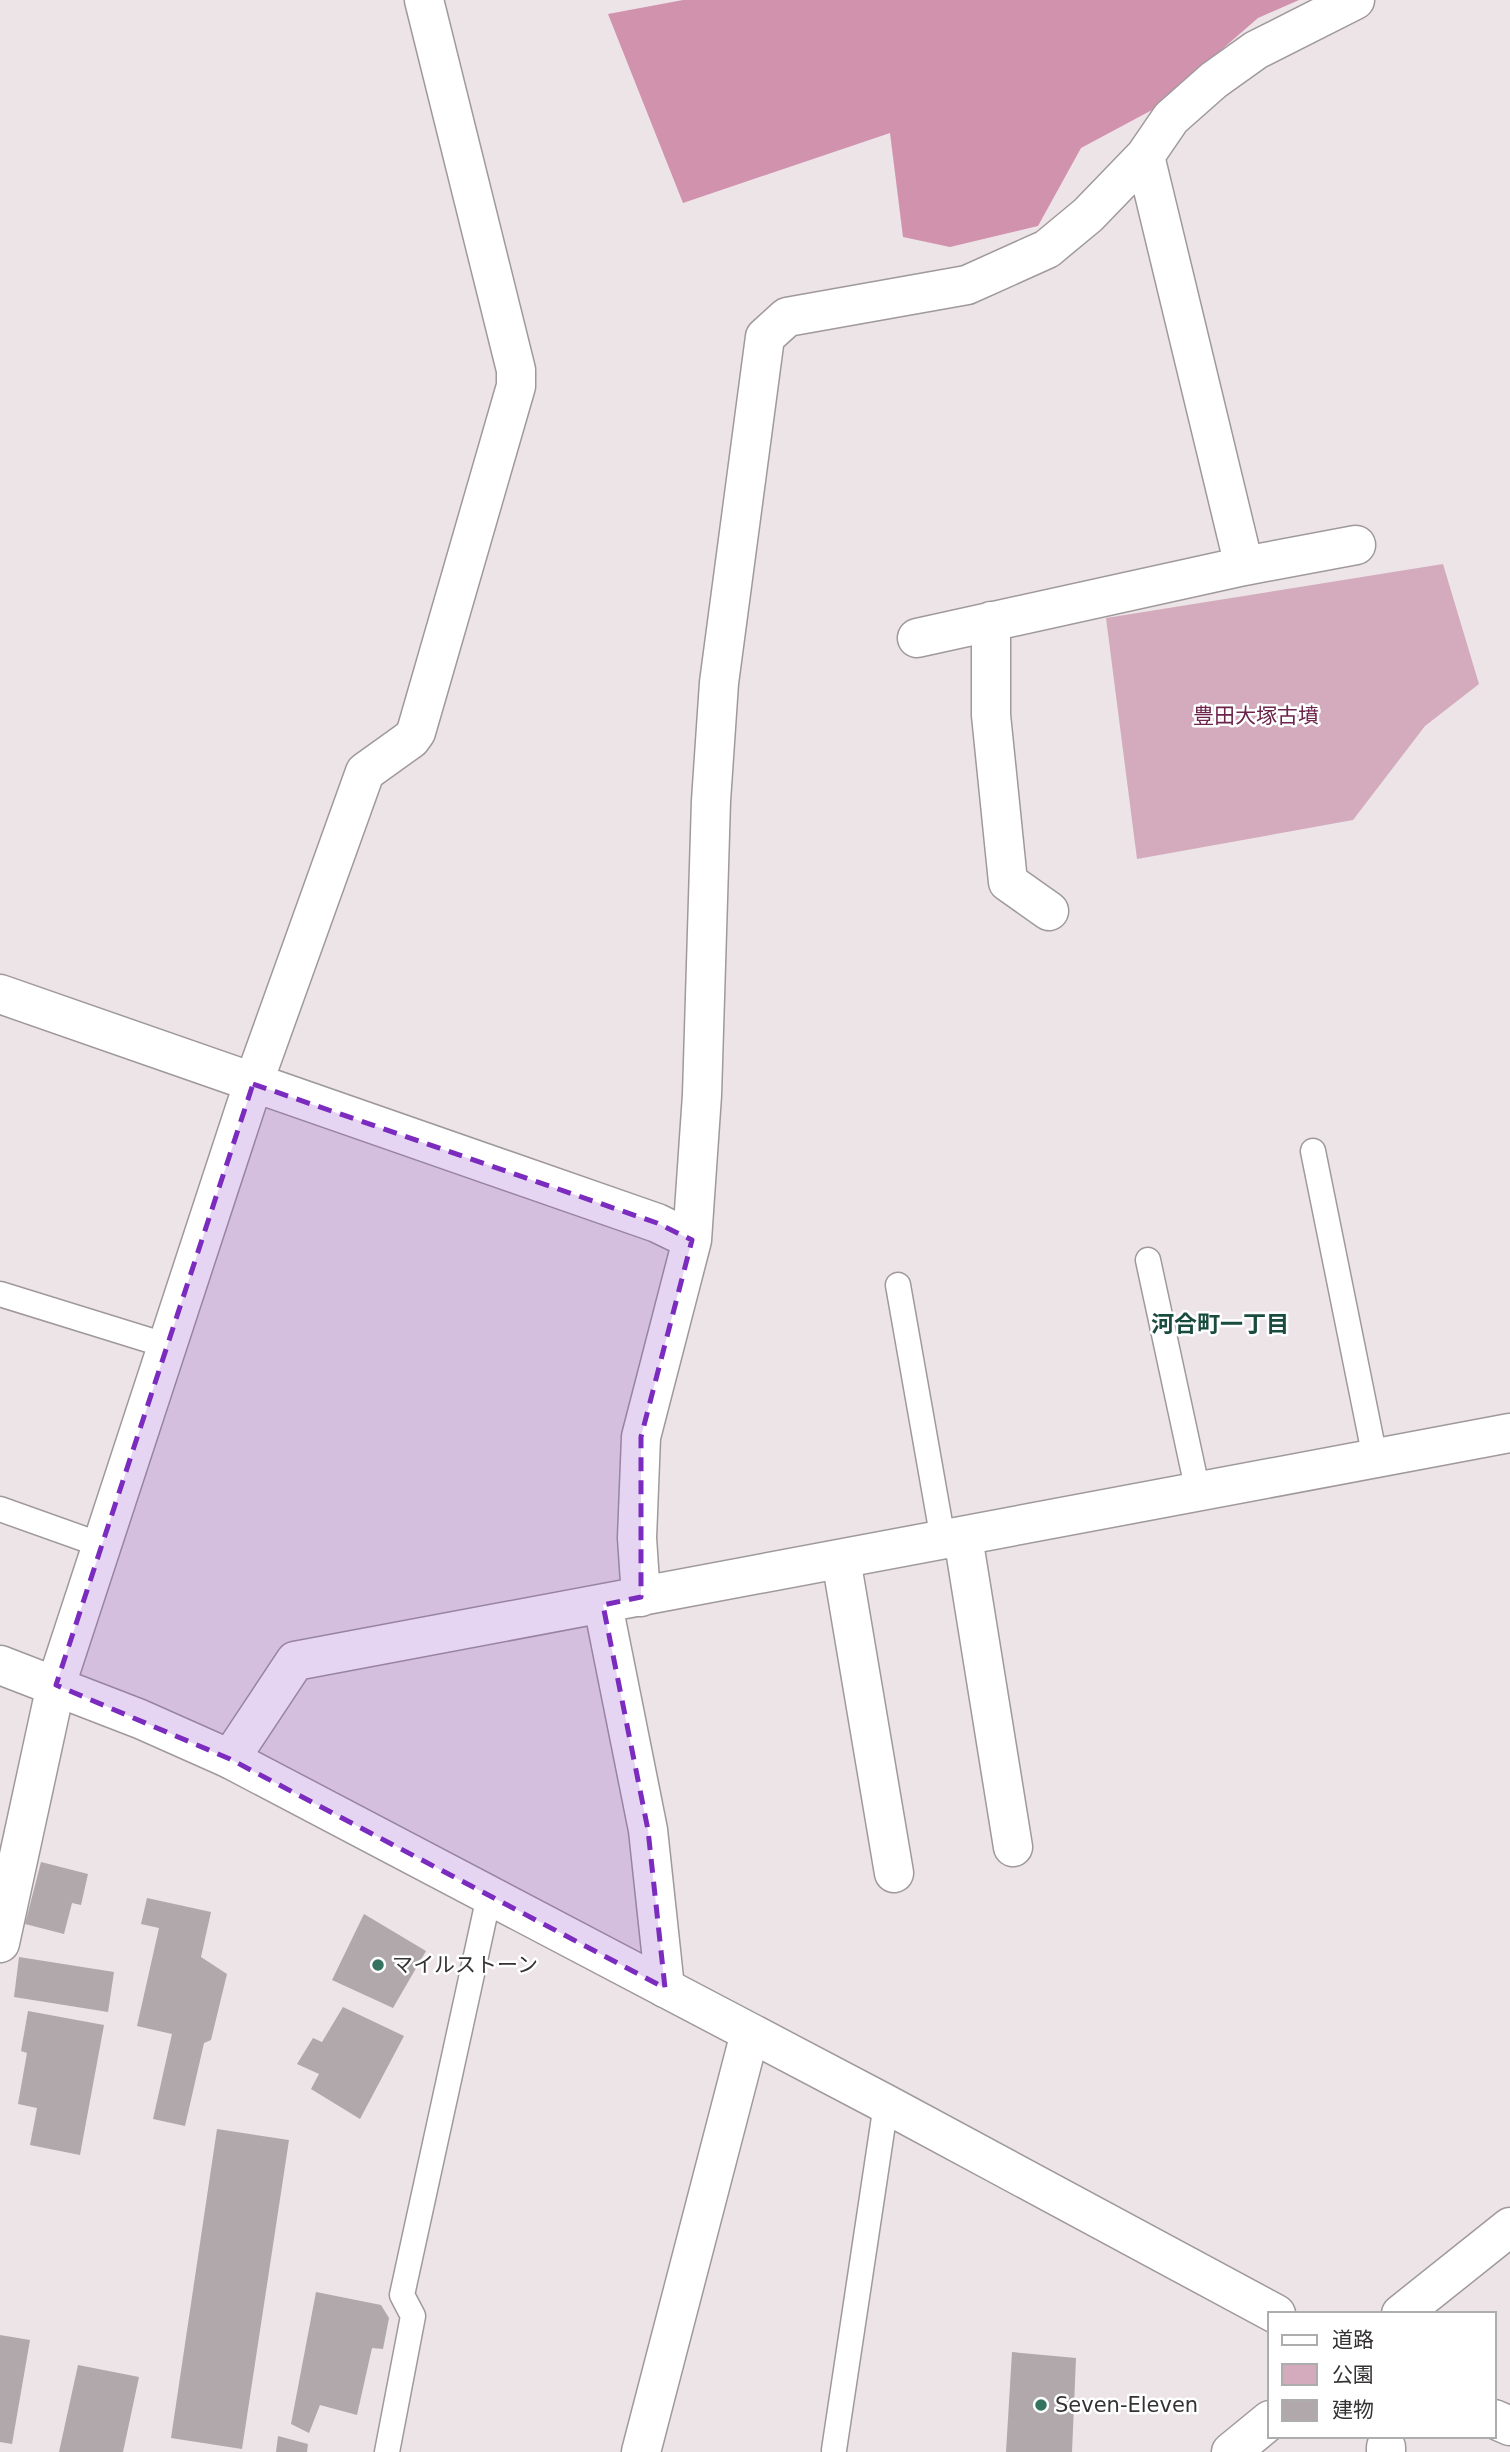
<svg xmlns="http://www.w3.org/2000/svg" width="1510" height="2452" font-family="'DejaVu Sans','Noto Sans JP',sans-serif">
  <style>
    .green { fill: #d3abbc }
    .forest { fill: #d192ae }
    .building { fill: #b0a8ab }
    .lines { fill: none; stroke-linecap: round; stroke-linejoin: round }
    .lane-casing { stroke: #a0999b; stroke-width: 27 }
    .street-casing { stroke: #a0999b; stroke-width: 41 }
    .secondary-casing { stroke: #a0999b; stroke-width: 41 }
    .lane { stroke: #fff; stroke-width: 24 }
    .street { stroke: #fff; stroke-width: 38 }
    .secondary { stroke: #fff; stroke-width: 38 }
    .marked { fill: #7b2cbf; fill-opacity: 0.2; stroke: #7b2cbf; stroke-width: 5; stroke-dasharray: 14 9; stroke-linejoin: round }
    .poi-dot { fill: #347360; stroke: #fff; stroke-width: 2.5 }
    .labels { text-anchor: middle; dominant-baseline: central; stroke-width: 5; stroke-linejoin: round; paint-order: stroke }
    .park-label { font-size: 21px; fill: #6d244a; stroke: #fff }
    .poi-label { font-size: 21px; fill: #353233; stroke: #fff; text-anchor: start }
    .neighbourhood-label { font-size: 23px; font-weight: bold; fill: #194c3e; stroke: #fff }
  </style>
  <rect width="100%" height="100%" fill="#ece4e7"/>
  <path class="green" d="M1443 564 1479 684 1425 726 1353 820 1137 859 1106 618Z"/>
  <path class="forest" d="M683 0H1299L1258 18 1152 110 1081 148 1038 226 950 247 903 237 890 133 683 203 608 14Z"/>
  <path class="building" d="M41 1862 88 1874 81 1905 72 1903 64 1934 25 1924Z
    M147 1898 211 1912 201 1957 227 1974 211 2040 204 2043 185 2126 153 2119 172 2034 137 2026 159 1928 141 1924Z
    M364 1914 426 1951 393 2008 332 1980Z
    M19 1957 114 1972 108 2012 14 1997Z
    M343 2007 404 2036 360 2119 311 2089 319 2074 297 2064 313 2038 322 2042Z
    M28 2011 104 2025 80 2155 30 2145 37 2108 18 2104 27 2053 21 2051Z
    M217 2129 289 2140 242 2449 171 2438Z
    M316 2292 381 2305 389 2318 383 2349 372 2348 357 2415 320 2405 309 2433 291 2424Z
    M0 2335 30 2340 12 2444 0 2442Z
    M1012 2352 1076 2358 1072 2452H1006Z
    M78 2365 139 2377 123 2452H59Z
    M278 2436 308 2444 307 2452H276Z"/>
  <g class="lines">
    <g class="lane-casing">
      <path id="lane" d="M1313 1151 1375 1458
        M1148 1260 1198 1492
        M898 1285 943 1540
        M0 1294 168 1346
        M0 1509 101 1545
        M834 2450 886 2104
        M387 2452 413 2316 402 2295 489 1896"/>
    </g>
    <g class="street-casing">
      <path id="street" d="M1244 566 1356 545
        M991 621V715L1008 882 1049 911
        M917 638 1244 566 1145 156
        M0 994 657 1223 692 1240
        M963 1537 1013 1847
        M841 1559 894 1873
        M641 1597 637 1538 641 1437 692 1240 702 1095 711 801 719 683 765 337 787 317 967 285 1047 249 1088 215 1145 156 1171 118 1214 80 1256 50 1355 0
        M603 1605 648 1830 665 1988
        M230 1759 295 1661 1510 1433
        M0 1943 56 1685 253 1084 365 772 411 739 416 732 516 386V370L424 0
        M641 2452 750 2033
        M1386 2452V2447"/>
    </g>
    <g class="secondary-casing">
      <path id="secondary" d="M0 1665 140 1719 230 1759 886 2104 1276 2314
        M1401 2314 1510 2227
        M1494 2419 1510 2426
        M1231 2452 1270 2420"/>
    </g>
    <use href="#lane" class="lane"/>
    <use href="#street" class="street"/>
    <use href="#secondary" class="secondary"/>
  </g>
  <path class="marked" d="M253 1084 657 1223 692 1240 641 1437V1597L603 1605 648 1830 665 1988 230 1759 56 1685Z"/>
  <g class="poi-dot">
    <circle cx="378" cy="1965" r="7"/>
    <circle cx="1041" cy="2405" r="7"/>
  </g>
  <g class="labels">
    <g class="park-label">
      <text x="1256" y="716">豊田大塚古墳</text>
    </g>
    <g class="poi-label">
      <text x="392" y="1965">マイルストーン</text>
      <text x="1055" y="2405">Seven-Eleven</text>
    </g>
    <g class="neighbourhood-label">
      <text x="1220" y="1324">河合町一丁目</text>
    </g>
  </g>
  <rect x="1268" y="2312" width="228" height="126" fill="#ffffff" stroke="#aeadad" stroke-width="2"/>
  <rect x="1282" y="2335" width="35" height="10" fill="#ffffff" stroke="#aeadad" stroke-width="2"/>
  <text x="1332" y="2347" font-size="21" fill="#353233">道路</text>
  <rect x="1282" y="2364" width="35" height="21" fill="#d3abbc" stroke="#aeadad" stroke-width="2"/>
  <text x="1332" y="2382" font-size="21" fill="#353233">公園</text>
  <rect x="1282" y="2400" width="35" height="21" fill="#b0a8ab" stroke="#aeadad" stroke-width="2"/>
  <text x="1332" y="2417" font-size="21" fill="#353233">建物</text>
</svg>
